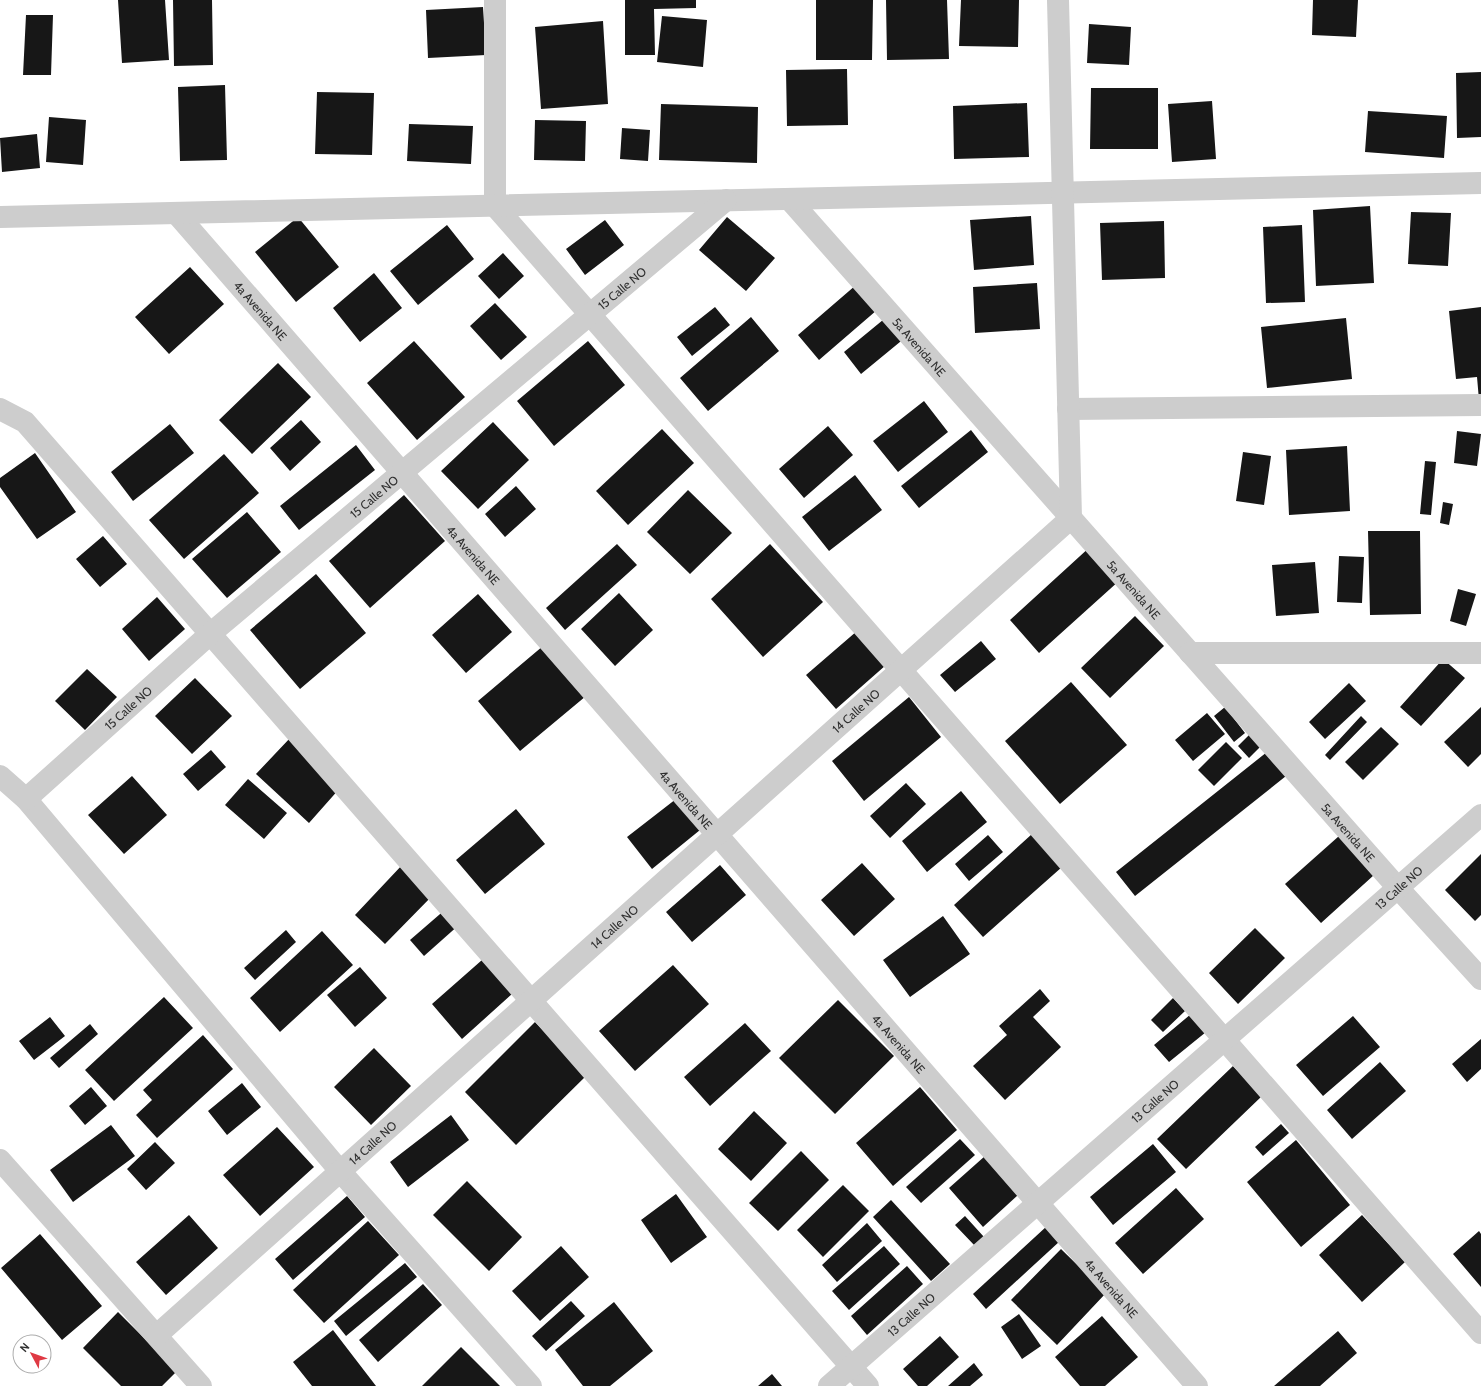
<svg xmlns="http://www.w3.org/2000/svg" width="1481" height="1386" font-family="Cabin,sans-serif">
  <style>
    .building { fill: #171717 }
    .lines { fill: none; stroke-linecap: round; stroke-linejoin: round }
    .street { stroke: #cdcdcd; stroke-width: 22 }
    .labels { text-anchor: middle; dominant-baseline: central; stroke-width: 4; stroke-linejoin: round; paint-order: stroke }
    .street-label { font-size: 12px; fill: #303030; stroke: #fff }
  </style>
  <rect width="100%" height="100%" fill="#fff"/>
  <path class="building" d="M118 0H165L169 60 122 63Z
    M173 0H212L213 65 174 66Z
    M625 0H696V8L654 9 655 55H625Z
    M816 0H873L872 60H816Z
    M886 0H947L949 59 887 60Z
    M961 0H1019L1018 47 959 46Z
    M1313 0H1358L1356 37 1312 35Z
    M483 7 486 55 428 58 426 10Z
    M26 15H53L51 75H23Z
    M662 16 707 20 703 67 657 62Z
    M603 21 608 104 541 109 535 27Z
    M1089 24 1131 27 1129 65 1087 63Z
    M847 69 848 125 787 126 786 70Z
    M1481 72V137L1457 138 1456 73Z
    M225 85 227 160 180 161 178 87Z
    M1091 88H1158V149H1090Z
    M317 92 374 93 372 155 315 154Z
    M1212 101 1216 159 1172 162 1168 104Z
    M1027 103 1029 157 954 159 953 106Z
    M661 104 758 107 757 163 659 160Z
    M1368 111 1447 116 1444 158 1365 152Z
    M49 117 86 120 83 165 46 162Z
    M535 120 586 121 585 161 534 160Z
    M409 124 473 126 471 164 407 161Z
    M622 128 650 130 648 161 620 159Z
    M37 134 40 168 2 172 0 138Z
    M1370 206 1374 283 1316 286 1313 210Z
    M1411 212 1451 213 1448 266 1408 264Z
    M1031 216 1034 265 974 270 970 220Z
    M298 217 339 267 296 302 255 252Z
    M727 217 775 258 746 291 699 250Z
    M605 220 624 245 585 275 566 249Z
    M1164 221 1165 278 1102 280 1100 223Z
    M447 225 474 259 418 305 390 271Z
    M1302 225 1305 302 1266 303 1263 227Z
    M503 253 524 276 499 299 478 276Z
    M190 267 224 304 169 354 135 317Z
    M374 273 402 308 360 342 333 308Z
    M1037 283 1040 329 975 333 973 287Z
    M856 285 877 310 819 360 798 335Z
    M495 303 527 337 501 360 470 326Z
    M715 307 730 325 692 356 677 337Z
    M1481 307V400H1479L1477 377 1456 379 1449 311Z
    M889 315 906 337 861 374 844 352Z
    M751 317 779 351 708 411 680 378Z
    M1346 318 1352 379 1267 388 1261 327Z
    M414 341 465 397 417 440 367 383Z
    M588 341 625 385 554 446 517 401Z
    M278 363 311 397 252 454 219 420Z
    M924 401 948 432 898 472 873 441Z
    M301 420 321 442 290 471 270 448Z
    M493 422 529 460 478 509 441 471Z
    M170 424 194 453 133 501 111 472Z
    M828 426 853 455 804 498 779 469Z
    M662 429 694 463 628 525 596 491Z
    M971 430 988 452 919 508 901 486Z
    M1457 431 1481 434 1477 466 1454 463Z
    M356 445 375 470 299 530 280 506Z
    M1347 446 1350 511 1289 515 1286 450Z
    M1243 452 1271 456 1264 505 1236 501Z
    M35 453 76 512 37 539 0 487V478Z
    M224 454 259 493 184 559 149 520Z
    M1425 461 1436 462 1431 515 1420 514Z
    M855 475 882 510 829 551 802 517Z
    M516 486 536 509 505 537 485 514Z
    M688 490 732 533 690 574 647 532Z
    M404 495 445 541 370 608 329 561Z
    M1443 502 1453 504 1449 525 1440 523Z
    M247 512 281 552 227 598 192 559Z
    M1368 531H1420L1421 614 1370 615Z
    M103 536 127 564 100 587 76 559Z
    M617 544 637 565 565 630 546 608Z
    M770 544 823 602 763 657 711 599Z
    M1091 546 1120 580 1039 653 1010 620Z
    M1339 556 1364 557 1362 603 1337 602Z
    M1315 562 1319 613 1276 616 1272 565Z
    M316 574 366 633 300 689 250 630Z
    M1458 589 1476 594 1466 626 1450 621Z
    M619 593 653 630 615 666 581 629Z
    M478 594 512 632 466 673 432 635Z
    M157 597 185 629 149 661 122 629Z
    M1135 616 1164 646 1110 698 1081 668Z
    M857 631 886 665 836 709 806 675Z
    M981 641 996 659 955 692 940 675Z
    M543 646 586 696 520 751 478 701Z
    M1443 659 1465 678 1421 726 1400 707Z
    M87 669 117 697 85 730 55 701Z
    M195 678 232 716 192 754 155 716Z
    M1071 682 1127 745 1060 804 1005 741Z
    M1349 683 1366 701 1325 739 1309 722Z
    M909 697 941 737 864 801 832 761Z
    M1225 707 1245 733 1234 742 1214 716Z
    M1481 707V754L1468 767 1444 742Z
    M1207 713 1225 734 1193 761 1175 740Z
    M1361 716 1367 722 1330 760 1325 755Z
    M1381 727 1399 744 1363 780 1345 762Z
    M1249 735 1260 747 1249 758 1238 746Z
    M291 737 340 788 309 823 256 774Z
    M1226 742 1242 758 1214 786 1198 770Z
    M211 750 226 767 198 791 183 774Z
    M1267 752 1286 776 1135 896 1116 872Z
    M132 776 167 815 124 854 88 815Z
    M248 779 287 813 264 839 225 805Z
    M906 783 926 804 890 838 870 816Z
    M961 791 987 822 927 872 902 841Z
    M676 799 700 830 652 869 627 837Z
    M516 809 545 844 485 894 456 860Z
    M1032 834 1062 867 983 937 954 905Z
    M988 835 1003 852 969 881 955 864Z
    M1339 836 1374 875 1321 923 1285 884Z
    M1481 854V915L1475 921 1445 890Z
    M862 863 895 899 854 936 821 900Z
    M403 864 434 894 385 944 355 915Z
    M720 865 746 895 692 942 666 912Z
    M447 908 460 924 424 956 410 940Z
    M943 916 970 954 910 997 883 960Z
    M1255 928 1285 958 1238 1004 1209 973Z
    M286 930 296 942 255 980 244 968Z
    M322 931 353 965 280 1032 250 998Z
    M482 960 512 994 462 1039 432 1004Z
    M673 965 709 1004 635 1071 599 1031Z
    M360 967 387 998 355 1027 327 995Z
    M1040 989 1050 1001 1033 1017 1061 1047 1005 1100 973 1066 1007 1035 999 1026Z
    M164 997 193 1028 114 1101 85 1070Z
    M1173 998 1185 1011 1163 1032 1151 1020Z
    M838 1000 894 1056 835 1114 779 1058Z
    M1191 1014 1206 1032 1169 1062 1154 1045Z
    M1353 1016 1380 1047 1323 1096 1296 1065Z
    M50 1017 65 1036 34 1060 19 1041Z
    M535 1022 587 1075 516 1145 465 1092Z
    M745 1023 771 1051 710 1106 684 1077Z
    M90 1024 98 1034 59 1068 50 1058Z
    M203 1035 233 1069 157 1138 136 1115 152 1100 143 1090Z
    M1481 1039V1069L1467 1082 1452 1064Z
    M374 1048 411 1086 371 1125 334 1087Z
    M1380 1062 1406 1091 1352 1139 1327 1110Z
    M1233 1066 1262 1096 1186 1169 1157 1139Z
    M242 1083 261 1107 227 1135 208 1111Z
    M91 1087 107 1106 85 1125 69 1106Z
    M920 1087 957 1130 893 1186 856 1143Z
    M754 1111 787 1143 751 1181 718 1149Z
    M451 1115 469 1140 408 1187 390 1162Z
    M1281 1124 1289 1133 1263 1156 1255 1147Z
    M111 1125 135 1156 73 1202 50 1170Z
    M277 1127 314 1167 260 1216 223 1175Z
    M960 1139 975 1155 921 1203 906 1187Z
    M1296 1140 1350 1205 1301 1247 1247 1182Z
    M155 1142 175 1163 146 1190 127 1169Z
    M1153 1144 1176 1172 1113 1225 1090 1197Z
    M801 1151 829 1180 778 1231 749 1203Z
    M985 1156 1019 1194 983 1227 949 1188Z
    M467 1181 522 1237 489 1271 433 1215Z
    M843 1185 869 1211 823 1257 797 1230Z
    M1176 1188 1204 1219 1143 1274 1115 1243Z
    M676 1194 707 1237 671 1263 641 1220Z
    M347 1196 365 1217 293 1280 275 1259Z
    M891 1200 950 1264 931 1281 873 1217Z
    M189 1215 218 1248 166 1295 136 1262Z
    M1362 1215 1405 1262 1362 1302 1319 1255Z
    M965 1216 984 1237 975 1246 955 1225Z
    M368 1221 399 1255 324 1323 293 1290Z
    M867 1223 882 1241 837 1282 822 1265Z
    M1047 1226 1060 1241 986 1309 973 1294Z
    M1479 1231 1481 1234V1287L1453 1254Z
    M40 1234 102 1306 62 1340 1 1268Z
    M561 1246 589 1277 540 1321 512 1291Z
    M884 1246 900 1264 849 1310 832 1291Z
    M1061 1249 1106 1293 1057 1345 1011 1300Z
    M405 1263 417 1277 346 1336 334 1321Z
    M907 1266 923 1284 867 1335 851 1316Z
    M423 1284 442 1305 378 1362 359 1340Z
    M571 1301 585 1316 546 1351 532 1336Z
    M614 1302 653 1351 610 1386H583L555 1350Z
    M118 1312 177 1371 162 1386H121L83 1348Z
    M1019 1314 1041 1346 1022 1359 1001 1327Z
    M1102 1316 1138 1357 1105 1386H1080L1055 1357Z
    M333 1330 376 1386H312L293 1362Z
    M1338 1331 1357 1353 1320 1386H1274Z
    M940 1336 959 1357 927 1386H918L903 1369Z
    M461 1347 500 1386H422Z
    M974 1363 983 1375 970 1386H948Z
    M772 1374 782 1386H758Z"/>
  <g class="lines">
    <g class="street">
      <path d="M495 0V206L1481 1333"/>
      <path id="s1" d="M789 199 1398 888 1481 979"/>
      <path id="s2" d="M176 213 1197 1386"/>
      <path d="M0 217 1481 183"/>
      <path d="M0 409 25 422 868 1386"/>
      <path d="M1068 409 1481 405"/>
      <path d="M1190 653H1481"/>
      <path d="M0 776 26 799 340 1171 531 1386"/>
      <path id="s3" d="M26 799 210 634 726 200"/>
      <path d="M0 1160 201 1386"/>
      <path id="s4" d="M157 1335 1071 518 1058 0"/>
      <path id="s5" d="M829 1386 1481 815"/>
    </g>
  </g>
  <g class="labels">
    <g class="street-label">
      <text stroke="none"><textPath href="#s3" startOffset="785">15 Calle NO</textPath></text>
      <text stroke="none"><textPath href="#s2" startOffset="129">4a Avenida NE</textPath></text>
      <text stroke="none"><textPath href="#s1" startOffset="197">5a Avenida NE</textPath></text>
      <text stroke="none"><textPath href="#s3" startOffset="461">15 Calle NO</textPath></text>
      <text stroke="none"><textPath href="#s2" startOffset="453">4a Avenida NE</textPath></text>
      <text stroke="none"><textPath href="#s1" startOffset="521">5a Avenida NE</textPath></text>
      <text stroke="none"><textPath href="#s3" startOffset="137">15 Calle NO</textPath></text>
      <text stroke="none"><textPath href="#s4" startOffset="937">14 Calle NO</textPath></text>
      <text stroke="none"><textPath href="#s2" startOffset="777">4a Avenida NE</textPath></text>
      <text stroke="none"><textPath href="#s1" startOffset="845">5a Avenida NE</textPath></text>
      <text stroke="none"><textPath href="#s5" startOffset="757">13 Calle NO</textPath></text>
      <text stroke="none"><textPath href="#s4" startOffset="613">14 Calle NO</textPath></text>
      <text stroke="none"><textPath href="#s2" startOffset="1101">4a Avenida NE</textPath></text>
      <text stroke="none"><textPath href="#s5" startOffset="433">13 Calle NO</textPath></text>
      <text stroke="none"><textPath href="#s4" startOffset="289">14 Calle NO</textPath></text>
      <text stroke="none"><textPath href="#s2" startOffset="1425">4a Avenida NE</textPath></text>
      <text stroke="none"><textPath href="#s5" startOffset="109">13 Calle NO</textPath></text>
    </g>
  </g>
  <g transform="translate(32 1354) rotate(311)"><circle r="19" fill="#ffffff" stroke="#acacac"/>
  <path d="M0-3L7 15L0 10L-7 15Z" fill="#df3a44"/>
  <text y="-6" font-size="11" font-weight="bold" text-anchor="middle" fill="#303030">N</text>
  </g>
</svg>
